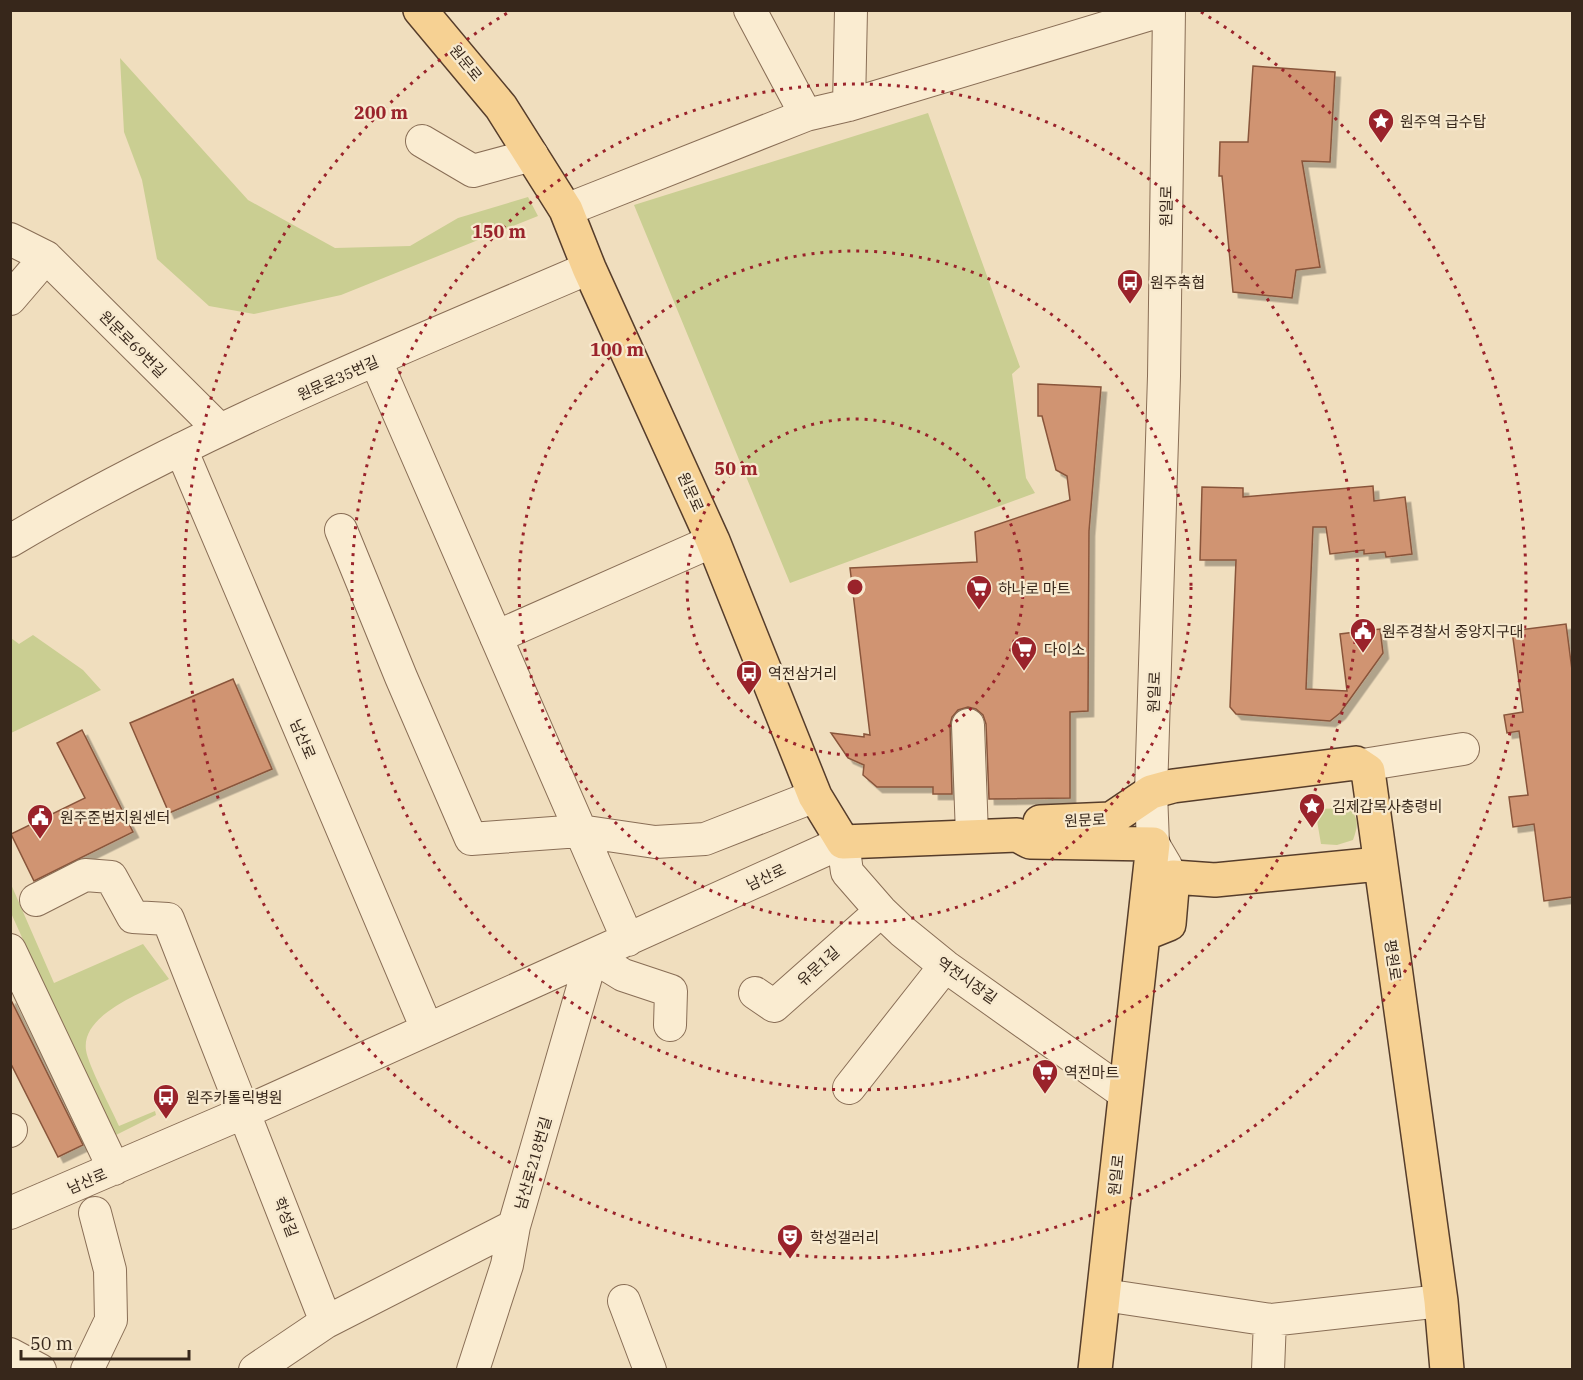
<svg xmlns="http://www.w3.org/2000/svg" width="1583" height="1380" font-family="'IBM Plex Serif','Noto Sans KR',serif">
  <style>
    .green { fill: #cace92 }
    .building { fill: #d09472; stroke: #89553b; stroke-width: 1.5; filter: url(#shadow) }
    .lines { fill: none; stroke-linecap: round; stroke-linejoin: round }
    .minor-casing { stroke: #896e56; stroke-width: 34 }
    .major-casing { stroke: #563d2b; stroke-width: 36 }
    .minor { stroke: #faecd1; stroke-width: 32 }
    .major { stroke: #f6d193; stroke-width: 33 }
    .ring { fill: none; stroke: #9a232b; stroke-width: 3; stroke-dasharray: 3 6 }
    .labels { text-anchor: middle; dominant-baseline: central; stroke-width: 4.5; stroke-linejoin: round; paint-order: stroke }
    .street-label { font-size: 15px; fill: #37271b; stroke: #f7e9ce }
    .poi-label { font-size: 15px; fill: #37271b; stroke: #f7e9ce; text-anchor: start }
    .centre { fill: #9a232b; stroke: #f7e9ce; stroke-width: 3 }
    .ring-label { font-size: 18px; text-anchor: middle; font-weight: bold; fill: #9a232b; stroke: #f7e9ce; stroke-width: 4.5; stroke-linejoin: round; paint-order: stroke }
  </style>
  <defs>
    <filter id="shadow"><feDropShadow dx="5.5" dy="5.5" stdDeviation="0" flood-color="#0004"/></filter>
  </defs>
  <rect width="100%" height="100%" fill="#f0debe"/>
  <path class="green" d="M120 58 248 200 335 248 410 246 458 218 528 197 538 216 341 295 254 314 209 306 157 259 142 180 124 132Z
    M928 113 1020 367 1012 374 1026 478 1035 493 790 583 634 205Z
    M33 635 83 670 101 690 11 733V638L19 644Z
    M1350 808C1359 820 1358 826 1353 840L1337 845 1321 844 1315 809Z
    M10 882 54 983 143 944 169 979C143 993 81 1014 86 1050 88 1065 112 1110 119 1126L155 1111 156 1115 112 1137 11 913Z"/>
  <path class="building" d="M1253 66 1335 72 1330 162 1302 161 1320 267 1296 270 1292 298 1233 292 1222 176H1219L1220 142H1248Z
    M1038 384 1101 387 1089 531 1088 711 1070 712V798L989 799 986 724 983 715 976 709 968 707 958 710 952 717 950 725 952 794H933V787H877L863 775 864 765 848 758 831 733 864 737V734L870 735 850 568 977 562 975 532 1070 500 1067 476 1056 470 1042 416H1038Z
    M1373 486 1374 501 1405 497 1412 554 1386 557 1385 552 1364 554V550L1330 554 1326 527H1313L1306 689 1347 691 1340 634 1380 629 1383 653 1340 713 1330 721 1236 714 1230 707 1236 560H1200L1202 487 1243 488V497Z
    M1566 624 1572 670V897L1544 901 1534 824 1513 827 1509 797 1528 795 1519 731 1507 733 1504 715 1523 712 1512 631Z
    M233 679 272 769 169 813 130 723Z
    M82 730 133 832 34 881 11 834 85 798 57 743Z
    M10 998 83 1145 58 1157 10 1062Z"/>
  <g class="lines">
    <g class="minor-casing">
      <path id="minor" d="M750 10 806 115
        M849 105 851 10
        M422 141 473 171 532 155
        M566 210 806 115 849 105 1164 10
        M10 239 46 257 220 430
        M10 299 46 257
        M376 361 628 940
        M181 449 427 1029
        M341 530 401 677 471 839 580 831 655 842 705 839 815 796
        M10 541C194 432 394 352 589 268
        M496 637 713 541
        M968 725 972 835
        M1363 765 1463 749
        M1166 866 1153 844 1151 792 1164 376 1169 10
        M36 900 85 875 111 877 133 917 168 919 326 1322
        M10 950 114 1169
        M755 993 774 1006 881 911
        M849 1088 945 966
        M10 1131 11 1130
        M10 1213 245 1112 843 842 847 872 881 911 902 931 945 966 1124 1093
        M1104 1295 1270 1320 1441 1301
        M624 1301 650 1370
        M10 1354 40 1370
        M87 1370 111 1320 110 1270 95 1213
        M255 1370 326 1322 514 1226
        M473 1370 507 1265 514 1226 592 956 623 975 671 991 670 1025
        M1268 1370 1270 1320"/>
    </g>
    <g class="major-casing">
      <path id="major" d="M420 10 501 107 566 210 589 268 713 541 815 796 843 842 1017 835 1030 842 1153 844 1095 1370
        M1040 822 1111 819 1151 792 1173 786 1356 763 1368 771 1441 1301 1447 1370
        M1144 934 1169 924 1173 877 1215 880 1379 864"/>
    </g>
    <use href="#minor" class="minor"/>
    <use href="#major" class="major"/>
  </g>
  <g class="ring">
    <circle cx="855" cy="587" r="168"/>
    <circle cx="855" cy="587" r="336"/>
    <circle cx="855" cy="587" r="503"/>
    <path d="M1201 12A671 671 0 1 1 509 12"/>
  </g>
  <defs>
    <g id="sight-pin" transform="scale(1.35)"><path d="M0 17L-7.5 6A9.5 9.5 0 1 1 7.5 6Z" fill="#9a232b" stroke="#f7e9ce"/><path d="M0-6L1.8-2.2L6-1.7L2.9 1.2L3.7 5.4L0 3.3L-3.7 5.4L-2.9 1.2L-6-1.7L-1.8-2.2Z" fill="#fff"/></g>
    <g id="bus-pin" transform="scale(1.35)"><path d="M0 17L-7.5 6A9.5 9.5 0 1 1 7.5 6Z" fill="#9a232b" stroke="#f7e9ce"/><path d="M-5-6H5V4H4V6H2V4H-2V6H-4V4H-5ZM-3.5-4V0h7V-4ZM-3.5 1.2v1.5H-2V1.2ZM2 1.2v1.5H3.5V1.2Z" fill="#fff"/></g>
    <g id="supermarket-pin" transform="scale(1.35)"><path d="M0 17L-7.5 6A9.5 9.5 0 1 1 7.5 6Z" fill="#9a232b" stroke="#f7e9ce"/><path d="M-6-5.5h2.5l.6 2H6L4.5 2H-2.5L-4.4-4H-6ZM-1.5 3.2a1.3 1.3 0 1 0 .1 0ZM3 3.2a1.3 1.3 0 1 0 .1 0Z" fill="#fff"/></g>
    <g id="civic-pin" transform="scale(1.35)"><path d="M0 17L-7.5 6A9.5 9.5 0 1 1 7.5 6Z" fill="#9a232b" stroke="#f7e9ce"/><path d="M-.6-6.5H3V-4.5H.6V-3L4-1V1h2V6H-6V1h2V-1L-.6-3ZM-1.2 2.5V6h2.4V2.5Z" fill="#fff"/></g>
    <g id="theatre-pin" transform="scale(1.35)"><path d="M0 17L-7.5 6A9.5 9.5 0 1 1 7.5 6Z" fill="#9a232b" stroke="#f7e9ce"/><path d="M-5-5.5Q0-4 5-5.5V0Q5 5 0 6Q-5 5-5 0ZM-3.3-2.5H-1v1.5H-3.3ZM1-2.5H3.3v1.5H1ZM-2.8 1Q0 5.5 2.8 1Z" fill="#fff"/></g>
  </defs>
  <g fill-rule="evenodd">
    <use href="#sight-pin" x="1381" y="121"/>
    <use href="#bus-pin" x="1130" y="282"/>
    <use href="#supermarket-pin" x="979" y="588"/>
    <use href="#civic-pin" x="1363" y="631"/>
    <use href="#supermarket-pin" x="1024" y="649"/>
    <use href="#bus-pin" x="749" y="673"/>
    <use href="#sight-pin" x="1312" y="806"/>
    <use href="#civic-pin" x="40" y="817"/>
    <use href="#supermarket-pin" x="1045" y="1072"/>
    <use href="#bus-pin" x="166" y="1097"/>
    <use href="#theatre-pin" x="790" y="1237"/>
  </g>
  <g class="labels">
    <g class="street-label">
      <text transform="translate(466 63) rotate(51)">원문로</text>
      <text transform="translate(1166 206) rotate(-89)">원일로</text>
      <text transform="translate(133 344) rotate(45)">원문로69번길</text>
      <text transform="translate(338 378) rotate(-24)">원문로35번길</text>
      <text transform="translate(691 492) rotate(66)">원문로</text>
      <text transform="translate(1154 692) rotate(-88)">원일로</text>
      <text transform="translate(303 739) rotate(67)">남산로</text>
      <text transform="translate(1085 820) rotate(-3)">원문로</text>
      <text transform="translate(766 877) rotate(-25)">남산로</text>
      <text transform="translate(1393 960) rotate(82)">평원로</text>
      <text transform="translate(818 966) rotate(-42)">유문1길</text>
      <text transform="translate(967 980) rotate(35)">역전시장길</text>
      <text transform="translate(533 1163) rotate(-74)">남산로218번길</text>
      <text transform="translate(1116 1175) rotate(-84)">원일로</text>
      <text transform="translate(87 1181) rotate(-23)">남산로</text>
      <text transform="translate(286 1217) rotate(69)">학성길</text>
    </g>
    <g class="poi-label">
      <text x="1400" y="121">원주역 급수탑</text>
      <text x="1150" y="282">원주축협</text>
      <text x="998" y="588">하나로 마트</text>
      <text x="1382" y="631">원주경찰서 중앙지구대</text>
      <text x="1044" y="649">다이소</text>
      <text x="768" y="673">역전삼거리</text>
      <text x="1332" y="806">김제갑목사충령비</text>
      <text x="60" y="817">원주준법지원센터</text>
      <text x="1064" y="1072">역전마트</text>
      <text x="186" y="1097">원주카톨릭병원</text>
      <text x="810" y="1237">학성갤러리</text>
    </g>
  </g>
  <circle cx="855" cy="587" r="9" class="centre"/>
  <g class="ring-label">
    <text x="381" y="119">200 m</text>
    <text x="499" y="238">150 m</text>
    <text x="617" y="356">100 m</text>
    <text x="736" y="475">50 m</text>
  </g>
  <rect width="1583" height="1380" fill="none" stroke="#37271b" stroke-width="24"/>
  <path d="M21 1350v9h168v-9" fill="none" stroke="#37271b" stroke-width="3"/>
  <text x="30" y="1350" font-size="18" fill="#37271b" stroke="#f7e9ce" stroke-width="4.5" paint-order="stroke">50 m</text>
</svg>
